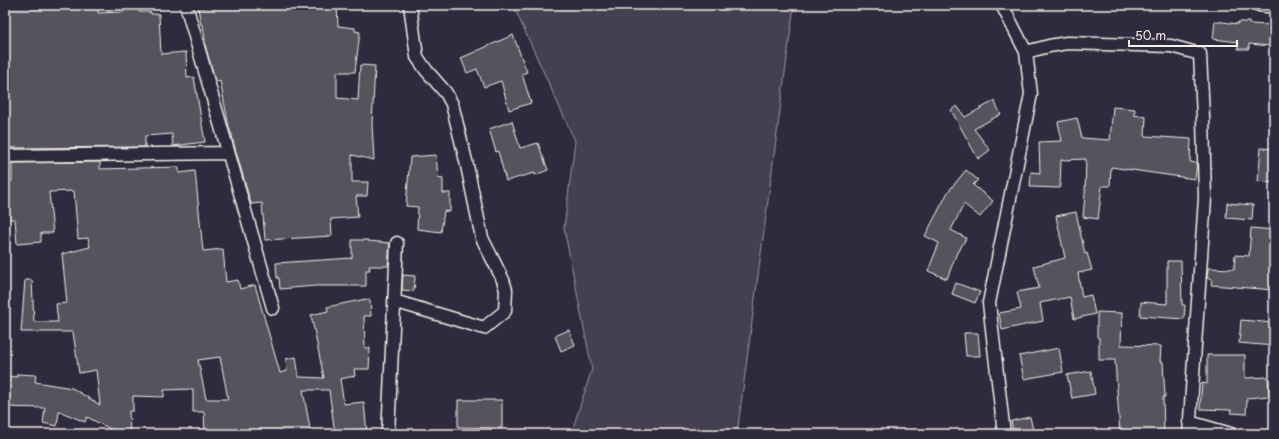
<svg xmlns="http://www.w3.org/2000/svg" width="1279" height="439" font-family="'Playpen Sans',sans-serif">
  <style>
    .green { fill: #454050; stroke: #9c989c }
    .building { fill: #56525f; stroke: #f4f1e8; fill-rule: evenodd }
    .lines { fill: none; stroke-linecap: round; stroke-linejoin: round }
    .street-casing { stroke: #f4f1e8; stroke-width: 15 }
    .street { stroke: #2f2a3d; stroke-width: 12 }
  </style>
  <rect width="100%" height="100%" fill="#2f2a3d"/>
  <filter id="ink" filterUnits="userSpaceOnUse"><feTurbulence type="fractalNoise" baseFrequency=".025" numOctaves="2"/><feDisplacementMap in="SourceGraphic" scale="8" xChannelSelector="R" yChannelSelector="G"/><feConvolveMatrix kernelMatrix="1 2 1 2 8 2 1 2 1" color-interpolation-filters="sRGB"/></filter>
  <g filter="url(#ink)">
    <path class="green" d="M513 5H794L737 434H571L592 369 564 228 575 141Z"/>
    <path class="building" d="M5 5H98V13L124 12V7H139V12H151V14H159L161 54 186 52 187 78 194 77 205 142 173 146 172 134 145 136V147L10 148 6 118H5Z
      M221 5H337L338 26 355 28V31L360 32 355 72H337V98L358 100 360 65 375 66 372 124 374 160 352 155V182H368L367 196H356L358 217 331 219 332 236 265 240 262 203 251 204 233 141 232 134H231L229 127 220 81 216 82 206 49 203 25H201L198 8Z
      M1215 21 1238 24V22H1249V24L1271 25 1270 46 1249 44V49H1238V42L1213 39Z
      M513 35 527 72 522 74 531 103 509 110 501 81 484 87 477 69 467 73 461 58Z
      M994 101 1001 114 974 129 990 150 978 159 951 110 957 106 965 117Z
      M1113 107 1135 109 1134 115 1146 117 1145 136 1191 139 1190 162 1197 163 1195 179 1111 167 1110 186H1102L1098 219 1083 217 1085 194 1086 159 1061 160 1060 188 1030 187 1031 172 1040 173 1039 142 1062 141 1058 122 1077 118 1082 138 1110 140Z
      M512 121 520 148 538 143 548 170 535 175 534 173 506 181 498 151 496 152 489 129Z
      M1261 148 1274 149V183L1258 181Z
      M436 155 438 178 443 179V193H450V212L444 211 441 232 417 229 418 207 406 206 410 157Z
      M100 162V169L179 167V173L195 171 203 251 223 249 226 282 238 280 240 289 255 285 280 373 287 371 286 359 296 357 299 377 324 378 311 315 328 311 327 307 366 299V300H370L371 316H364L365 348H370L369 369H354L355 376 340 379 344 404 364 402 367 434H335L329 390H303L311 434H205L204 412H193V389L164 390V397L133 396V411H129L130 434H120L87 417 85 422 59 411 57 426 43 423 45 408 5 407V376L17 377V374L36 375 35 382 72 388 100 405 96 370 79 373 73 332H21L25 280H32L34 322H58L56 304 67 303 62 254 90 247 88 238 78 239 74 191 49 192 53 233H41V242L17 244 15 219H5V182L12 181V163ZM220 357 228 399H206L198 360Z
      M966 170 978 180 973 185 993 201 980 217 964 204 951 230 966 238 958 253 957 252 947 279 928 271 939 243 925 236 948 192Z
      M1227 203 1253 205 1252 220 1226 218Z
      M1076 212 1085 254 1087 253 1092 270 1078 273 1082 297 1091 295 1095 314 1074 319 1070 297 1040 303 1043 321 1002 330 999 313 1021 309 1017 292 1039 288 1034 266 1065 258 1056 216Z
      M1251 228 1274 230V290L1211 285 1212 279 1207 278 1208 268 1234 269 1235 255 1249 256Z
      M352 240H368V241L390 243 388 266H369L370 270H366V286H315L280 289 279 278H277L276 263 352 258Z
      M1167 261H1181L1182 305H1185L1184 319 1140 316 1141 302 1167 304Z
      M403 275 415 276 414 291 402 290Z
      M956 283 980 292 975 303 952 294Z
      M1097 312 1122 313 1121 345 1161 346 1160 362H1163L1165 397H1163L1164 434H1120L1115 360H1099V338L1097 337Z
      M1241 320 1274 323V346L1239 343Z
      M569 330 575 345 561 351 555 336Z
      M964 333H978L980 356H966Z
      M1059 348 1063 372 1024 379 1019 356Z
      M1207 355H1245V378L1268 377 1269 396 1247 398 1246 414 1231 413V410L1200 409 1202 383 1207 384Z
      M1091 371 1095 394 1072 398 1067 375Z
      M458 400H502V428L458 427Z
      M1030 417 1034 434H1014L1011 421Z"/>
    <g class="lines">
      <g class="street-casing">
        <path id="street" d="M186 5 273 308
          M1002 5 1026 52 1031 94 989 303 1004 434
          M1259 5 1274 7
          M1026 52 1049 46 1067 43 1171 46 1200 54 1203 117 1205 198 1189 434
          M5 156 228 153
          M394 301 484 328 505 311 506 290 503 280 482 238 466 161 452 104 446 93 426 70 417 57 410 5
          M1189 422 1231 434
          M388 434 397 243"/>
      </g>
      <use href="#street" class="street"/>
    </g>
  </g>
  <rect width="1279" height="439" fill="none" stroke="#2f2a3d" stroke-width="20"/>
  <rect x="10" y="10" width="1259" height="419" fill="none" stroke="#f4f1e8" stroke-width="1.5" filter="url(#ink)"/>
  <path d="M1129 40v6h108v-6" fill="none" stroke="#f4f1e8" stroke-width="2"/>
  <text x="1135" y="40" font-size="12" fill="#f4f1e8" stroke="#2f2a3d" stroke-width="3" paint-order="stroke">50 m</text>
</svg>
